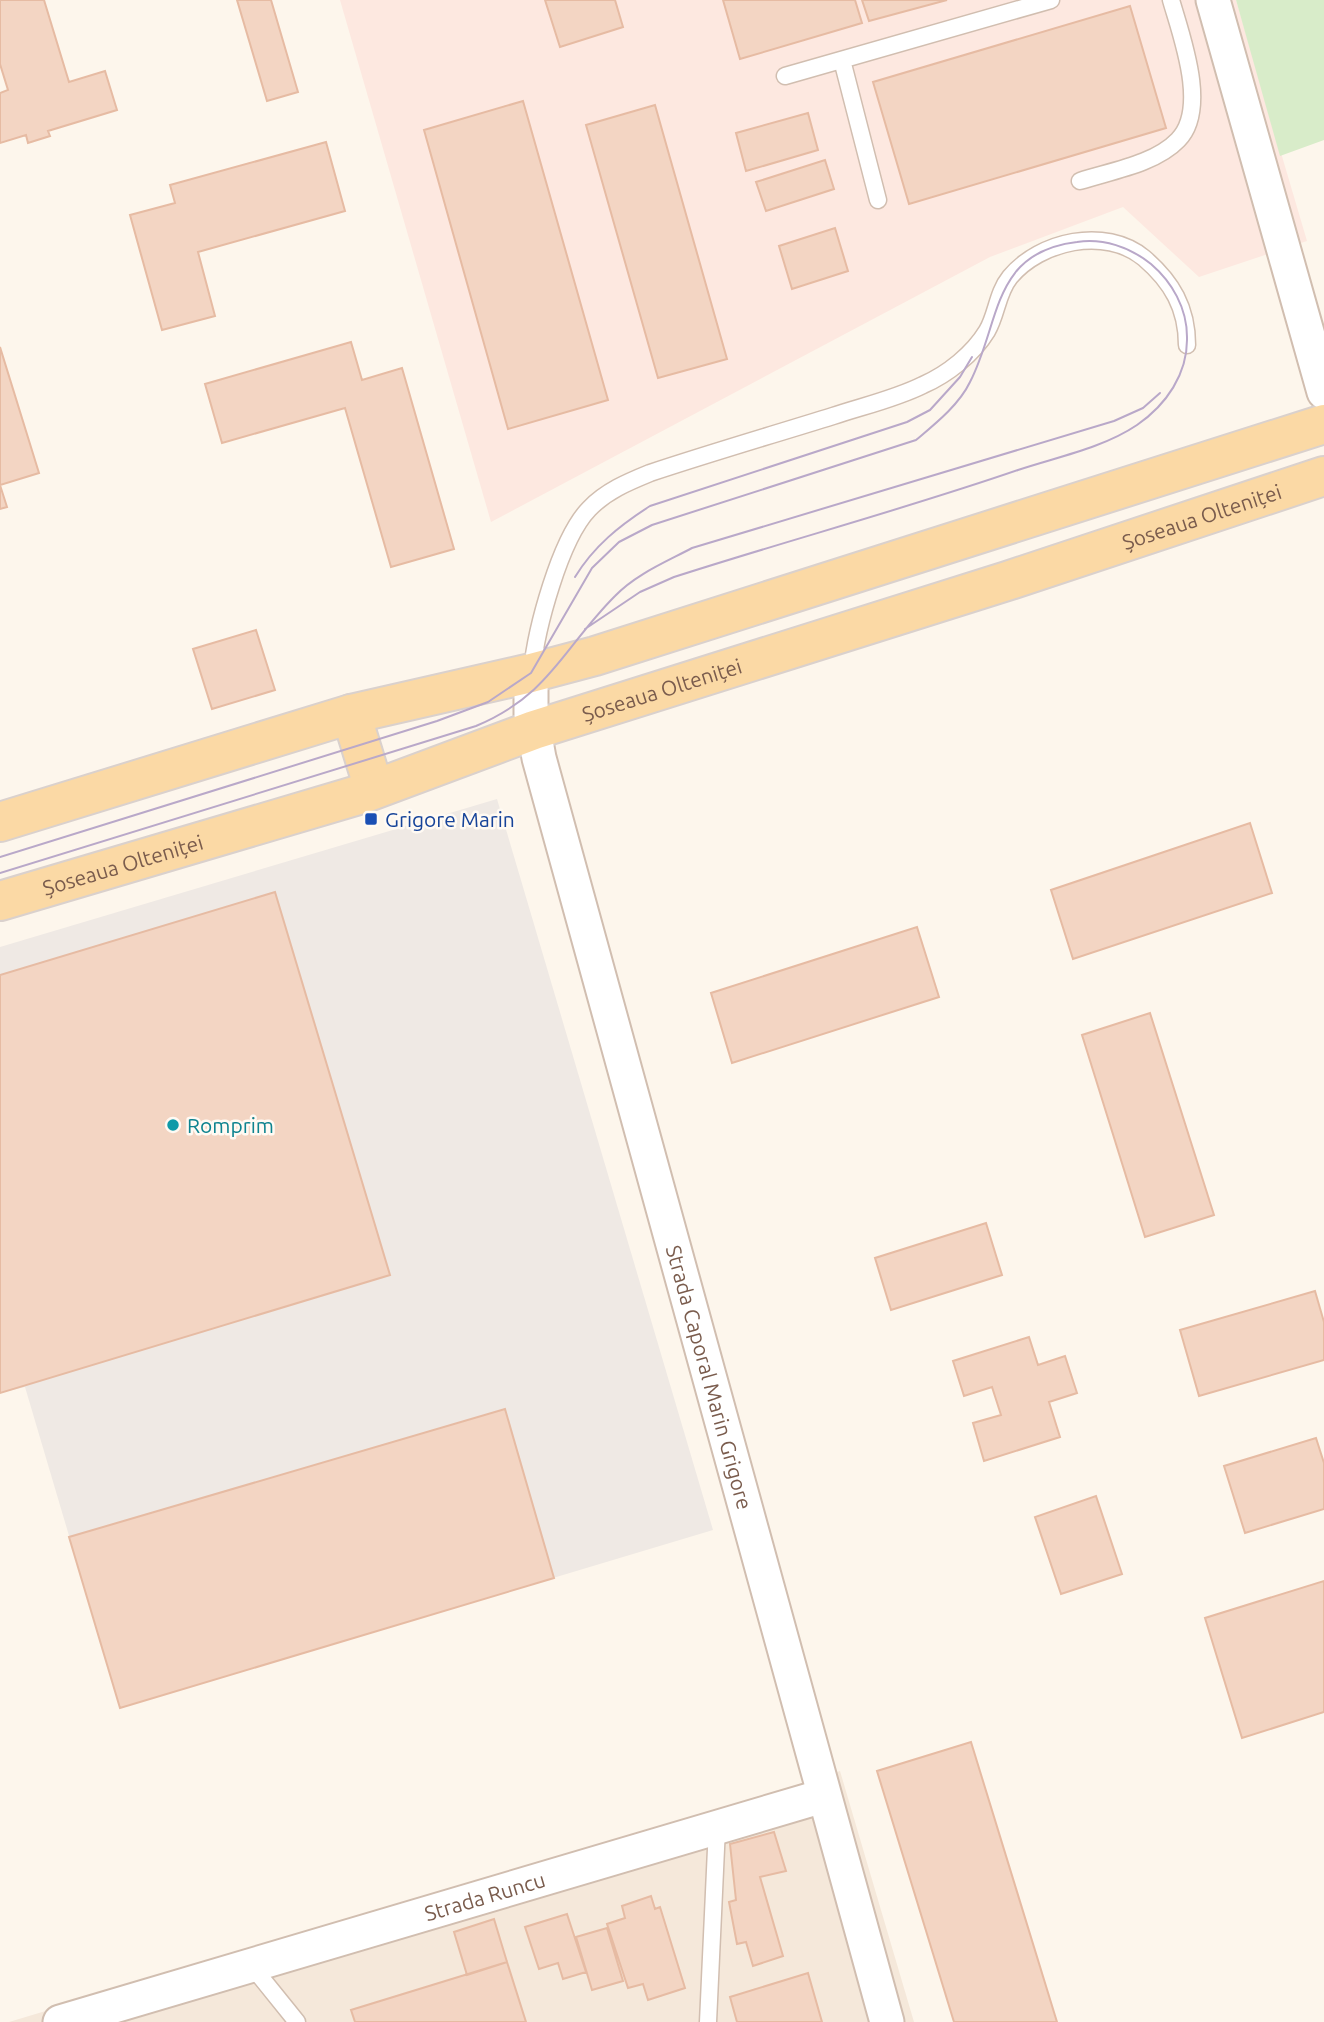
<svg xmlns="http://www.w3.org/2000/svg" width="1324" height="2022" font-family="Ubuntu,sans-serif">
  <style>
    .residential { fill: #f5e8da }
    .commercial { fill: #fde8e0 }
    .industrial { fill: #efe9e4 }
    .green { fill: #d8ecc9 }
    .building { fill: #f3d5c3; stroke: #e6bba3; stroke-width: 2 }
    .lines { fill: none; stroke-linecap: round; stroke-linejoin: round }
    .service-casing { stroke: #d1beb0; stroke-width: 19 }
    .minor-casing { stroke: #d1beb0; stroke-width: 37 }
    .primary-casing { stroke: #dad1cd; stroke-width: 42 }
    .service { stroke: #fff; stroke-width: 16 }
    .minor { stroke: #fff; stroke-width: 33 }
    .primary { stroke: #fbd9a5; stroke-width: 38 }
    .tram { stroke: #b9a8c9; stroke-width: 2 }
    .transit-dot { fill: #1a4fb4; stroke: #fffaf3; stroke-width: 2.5 }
    .culture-dot { fill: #0f9aa8; stroke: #fffaf3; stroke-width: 2.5 }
    .labels { text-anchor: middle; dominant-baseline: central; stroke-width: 5; stroke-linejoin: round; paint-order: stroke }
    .street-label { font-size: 21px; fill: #7a5c4d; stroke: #fffaf3 }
    .transit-label { font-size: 21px; fill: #164399; stroke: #fffaf3; text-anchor: start }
    .culture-label { font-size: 21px; fill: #0d838f; stroke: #fffaf3; text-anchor: start }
  </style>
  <rect width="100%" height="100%" fill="#fdf6ec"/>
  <path class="residential" d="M840 1771 914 2022H9L790 1787Z"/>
  <path class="commercial" d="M340 0H1236L1307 241 1199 277 1123 207 990 257 491 522Z"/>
  <path class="industrial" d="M497 799 713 1530 120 1708 25 1387 0 1393V947Z"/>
  <path class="green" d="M1236 0H1324V140L1280 156Z"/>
  <path class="building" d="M0 0H44L69 82 105 71 117 110 48 131 50 136 28 143 26 135 0 143V93L8 90 0 64Z
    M237 0H271L298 92 267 101Z
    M545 0H615L623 27 560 47Z
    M723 0H855L862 23 740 59Z
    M862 0H947L869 21Z
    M1130 6 1166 128 909 204 873 82Z
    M523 101 608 400 508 429 424 130Z
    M655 105 727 359 658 378 586 125Z
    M808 113 818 150 746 171 736 133Z
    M326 142 345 211 198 252 215 316 162 330 130 215 175 203 170 185Z
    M825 160 834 189 766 211 756 182Z
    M835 228 848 271 792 289 779 246Z
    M351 342 362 380 402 368 454 549 391 567 345 408 222 443 205 384Z
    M0 347 39 473 0 485 7 507 0 509Z
    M256 630 275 690 212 709 193 649Z
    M1250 823 1272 893 1073 959 1051 890Z
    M275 892 390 1275 0 1393V975Z
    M917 927 939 997 732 1063 711 993Z
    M1150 1013 1214 1215 1145 1237 1082 1035Z
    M986 1223 1002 1275 891 1310 875 1258Z
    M1315 1291 1324 1322V1360L1199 1396 1180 1330Z
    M1029 1337 1038 1365 1065 1356 1077 1393 1049 1402 1060 1437 984 1461 973 1423 1001 1415 992 1387 964 1396 953 1361Z
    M505 1409 554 1578 120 1708 69 1537Z
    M1316 1438 1324 1463V1509L1245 1533 1224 1466Z
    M1096 1496 1122 1574 1061 1594 1035 1517Z
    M1324 1581V1712L1242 1738 1205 1618Z
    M971 1742 1057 2022H954L877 1771Z
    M774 1832 786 1871 760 1877 783 1956 753 1966 746 1942 737 1944 729 1902 736 1900 730 1844Z
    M651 1896 655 1909 660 1907 685 1988 648 2000 643 1984 628 1988 607 1924 625 1918 622 1906Z
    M567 1914 586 1972 563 1979 558 1963 539 1969 525 1927Z
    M494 1919 507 1962 467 1975 454 1932Z
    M607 1928 623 1981 592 1990 576 1937Z
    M507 1962 526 2022H355L351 2010Z
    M808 1973 822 2022H737L730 1997Z"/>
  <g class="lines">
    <g class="service-casing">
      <path id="service" d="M842 60 878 200
        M785 76 1051 0
        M1080 181C1111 171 1155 164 1178 140 1209 109 1181 35 1171 0
        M532 671C536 629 560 539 589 509 606 491 628 482 650 473 710 453 772 435 833 416 863 406 895 399 923 385 948 374 973 354 987 331 997 314 997 293 1010 277 1040 241 1105 226 1144 258 1172 282 1187 308 1187 345
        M251 1965 297 2022
        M708 2022 717 1827"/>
    </g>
    <g class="minor-casing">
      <g id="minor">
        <path d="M1213 0 1324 392"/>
        <path id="s1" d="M531 673V714L539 758 887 2022"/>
        <path id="s2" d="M60 2022 823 1796"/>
      </g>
    </g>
    <g class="primary-casing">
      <g id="primary">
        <path d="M351 714 374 789"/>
        <path d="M0 822 351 714 531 673 595 656 1324 424"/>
        <path id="s3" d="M0 901 365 793 534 730 1007 581 1324 476"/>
      </g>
    </g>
    <use href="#service" class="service"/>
    <use href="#minor" class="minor"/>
    <use href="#primary" class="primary"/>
    <path class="tram" d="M575 577C594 546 619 526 650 506L907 422 930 410 960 377 972 357
      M0 857 437 721 488 702 531 673 592 568 619 542 652 525 916 440C935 424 959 405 970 382 1001 322 991 252 1077 242 1103 238 1130 247 1151 264 1172 282 1187 308 1187 337 1188 374 1166 405 1137 425 1103 448 1057 457 1018 470 905 509 789 540 674 577L640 592 585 629
      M0 873 476 726C550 695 563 648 615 596 636 574 666 562 692 548L1114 421 1143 408 1160 393"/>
  </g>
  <rect class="transit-dot" x="364" y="812" width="14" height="14" rx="3.5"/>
  <circle class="culture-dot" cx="173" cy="1125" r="7"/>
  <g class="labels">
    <g class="street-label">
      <text stroke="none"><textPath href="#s3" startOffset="1262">Șoseaua Olteniței</textPath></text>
      <text stroke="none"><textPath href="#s3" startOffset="695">Șoseaua Olteniței</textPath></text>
      <text stroke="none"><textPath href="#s3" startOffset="128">Șoseaua Olteniței</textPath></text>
      <text stroke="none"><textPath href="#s1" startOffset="728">Strada Caporal Marin Grigore</textPath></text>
      <text stroke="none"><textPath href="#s2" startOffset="443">Strada Runcu</textPath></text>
    </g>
    <g class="transit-label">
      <text x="385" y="819">Grigore Marin</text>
    </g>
    <g class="culture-label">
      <text x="187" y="1125">Romprim</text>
    </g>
  </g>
</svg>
